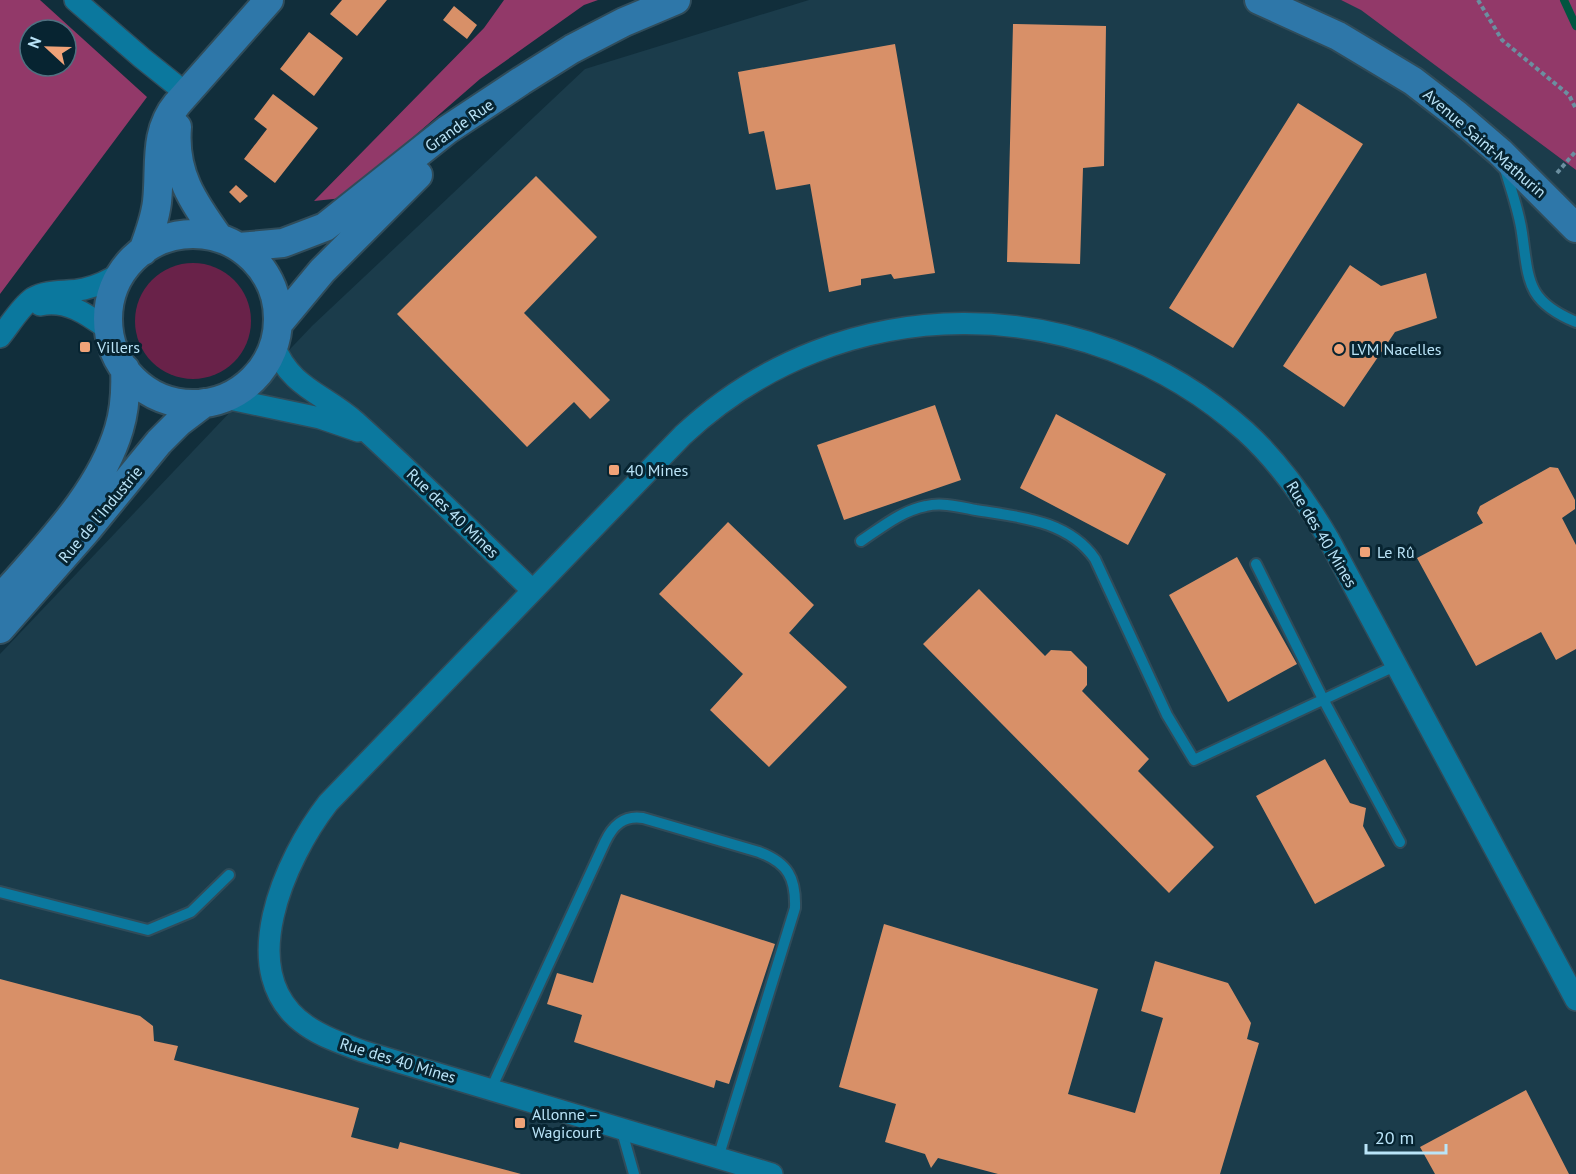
<svg xmlns="http://www.w3.org/2000/svg" width="1576" height="1174" font-family="'PT Sans',sans-serif">
  <style>
    .built { fill: #1b3c4b }
    .green { fill: #692249 }
    .forest { fill: #923969; fill-rule: evenodd }
    .lines { fill: none; stroke-linecap: round; stroke-linejoin: round }
    .stream { stroke: #005540; stroke-width: 8 }
    .building { fill: #d89068 }
    .lane-casing { stroke: #304c5a; stroke-width: 14 }
    .street-casing { stroke: #304c5a; stroke-width: 24 }
    .secondary-casing { stroke: #304c5a; stroke-width: 32 }
    .path { stroke: #6b8fa0; stroke-width: 4; stroke-dasharray: 4.5 3; stroke-linecap: butt }
    .lane { stroke: #0b789e; stroke-width: 10 }
    .street { stroke: #0b789e; stroke-width: 21 }
    .secondary { stroke: #2e77a9; stroke-width: 28 }
    .poi-dot { fill: #f0a378; stroke: #072431; stroke-width: 2 }
    .labels { text-anchor: middle; dominant-baseline: central; stroke-width: 6; stroke-linejoin: round; paint-order: stroke }
    .street-label { font-size: 16px; fill: #bae4f8; stroke: #072431 }
    .poi-label { font-size: 16px; fill: #bae4f8; stroke: #072431; text-anchor: start }
  </style>
  <rect width="100%" height="100%" fill="#112e3b"/>
  <path class="built" d="M809 0H1341L1361 9 1576 170V1174H0V654L312 326 585 69Z"/>
  <path class="green" d="M135 321a58 58 0 1 1 116 0a58 58 0 1 1-116 0Z"/>
  <path class="forest" d="M0 0H40L147 97 0 294ZM30 30H66V66H30Z
    M504 0H598L584 5 480 79 343 198 314 201 484 28Z
    M1341 0H1576V170L1361 10Z"/>
  <g class="lines">
    <path class="stream" d="M1564 0 1576 26"/>
  </g>
  <path class="building" d="M342 0H387L357 36 330 14Z
    M454 6 477 25 467 39 443 20Z
    M1013 24 1106 26 1104 166 1083 168 1080 264 1007 262Z
    M309 32 343 58 314 96 280 69Z
    M895 44 935 273 894 279 891 274 861 279V285L829 292 810 184 776 190 764 131 749 134 738 72Z
    M273 94 318 128 275 183 244 159 267 129 254 119Z
    M1298 103 1363 144 1233 348 1169 308Z
    M536 176 597 237 524 313 610 400 590 419 574 402 527 447 397 314Z
    M236 185 248 196 240 203 229 192Z
    M1350 265 1381 286 1426 273 1437 318 1395 332 1344 407 1283 366Z
    M935 405 961 480 844 520 817 445Z
    M1056 414 1166 474 1128 545 1020 488Z
    M1550 467 1558 468 1575 500V509L1562 518 1576 545V649L1556 660 1541 632 1476 666 1417 558 1483 523 1477 513 1480 506Z
    M728 522 814 605 789 633 847 687 769 767 710 710 743 674 659 594Z
    M1237 557 1297 664 1228 702 1169 595Z
    M979 589 1045 656 1051 650 1071 651 1087 667V685L1082 691 1149 759 1138 771 1214 847 1169 893 923 644Z
    M1325 759 1350 803 1366 808 1363 826 1385 866 1315 904 1256 796Z
    M621 894 775 944 729 1084 716 1080 714 1088 574 1042 582 1015 547 1004 557 973 593 983Z
    M884 924 1098 989 1068 1094 1135 1113 1163 1018 1141 1011 1155 961 1228 983 1251 1023 1247 1039 1259 1043 1220 1174H998L938 1158 931 1168 925 1154 885 1142 896 1104 839 1087Z
    M0 979 140 1016 153 1026 154 1041 178 1046 174 1060 359 1108 351 1137 398 1149 400 1142 521 1174H0Z
    M1526 1090 1569 1174H1435L1420 1147Z"/>
  <g class="lines">
    <g class="lane-casing">
      <path id="lane" d="M1505 169C1511 190 1519 211 1522 233 1529 281 1526 301 1576 322
        M861 541C882 527 901 511 926 506 942 502 960 507 976 510 1019 517 1068 520 1095 559L1167 715 1194 760 1397 665
        M1256 564 1323 699 1400 842
        M0 892 148 930 191 912 229 875
        M491 1089 605 842C613 825 624 815 643 818L759 852C788 863 796 878 795 908L718 1158
        M621 1128 634 1174"/>
    </g>
    <g class="street-casing">
      <path id="street" d="M75 0 142 58 187 94
        M40 305C67 299 88 315 109 330
        M0 337C10 325 20 307 33 298 48 289 67 293 84 289 97 286 110 280 122 272
        M274 345C290 388 325 394 356 422 416 476 474 534 532 590
        M225 398 320 418 358 431
        M772 1174 362 1051C343 1044 323 1037 307 1026 231 975 286 857 328 803L683 435C841 287 1084 287 1245 431 1279 462 1305 499 1328 538L1576 1000"/>
    </g>
    <g class="secondary-casing">
      <path id="secondary" d="M1259 0 1338 36 1413 81 1457 115 1500 152 1576 228
        M177 127C173 173 193 202 219 238
        M108 319a85 85 0 1 1 170 0a85 85 0 1 1-170 0Z
        M239 247 283 243 325 227 447 130 521 81 572 49 624 22 676 0
        M143 251C149 235 155 219 157 202 161 167 153 133 177 104L269 0
        M278 324 322 271 418 175
        M3 596C46 546 100 493 119 429 125 409 126 389 125 369
        M0 629 87 530 159 442 179 422 204 403"/>
    </g>
    <path class="path" d="M1478 0 1502 40 1569 95 1576 109
      M1557 173 1576 151"/>
    <use href="#lane" class="lane"/>
    <use href="#street" class="street"/>
    <use href="#secondary" class="secondary"/>
  </g>
  <g class="poi-dot">
    <rect x="79" y="341" width="12" height="12" rx="3"/>
    <circle cx="1339" cy="349" r="6"/>
    <rect x="608" y="464" width="12" height="12" rx="3"/>
    <rect x="1359" y="546" width="12" height="12" rx="3"/>
    <rect x="514" y="1117" width="12" height="12" rx="3"/>
  </g>
  <g class="labels">
    <g class="street-label">
      <text transform="translate(459 125) rotate(-35)">Grande Rue</text>
      <text transform="translate(1485 143) rotate(41)">Avenue Saint-Mathurin</text>
      <text transform="translate(453 513) rotate(44)">Rue des 40 Mines</text>
      <text transform="translate(100 514) rotate(-50)">Rue de l'Industrie</text>
      <text transform="translate(1322 534) rotate(59)">Rue des 40 Mines</text>
      <text transform="translate(398 1060) rotate(17)">Rue des 40 Mines</text>
    </g>
    <g class="poi-label">
      <text x="97" y="347">Villers</text>
      <text x="1351" y="349">LVM Nacelles</text>
      <text x="626" y="470">40 Mines</text>
      <text x="1377" y="552">Le Rû</text>
      <text x="532" y="1114">Allonne –<tspan x="532" dy="18">Wagicourt</tspan></text>
    </g>
  </g>
  <g transform="translate(48 48) rotate(292)"><circle r="28" fill="#072431" stroke="#4f7181" stroke-width="1.5"/>
  <path d="M0-4.5L10 22L0 15L-10 22Z" fill="#f0a378"/>
  <text y="-9" font-size="16" font-weight="bold" text-anchor="middle" fill="#bae4f8">N</text>
  </g>
  <path d="M1366 1144v9h80v-9" fill="none" stroke="#bae4f8" stroke-width="3"/>
  <text x="1375" y="1144" font-size="18" fill="#bae4f8" stroke="#072431" stroke-width="4.5" paint-order="stroke">20 m</text>
</svg>
